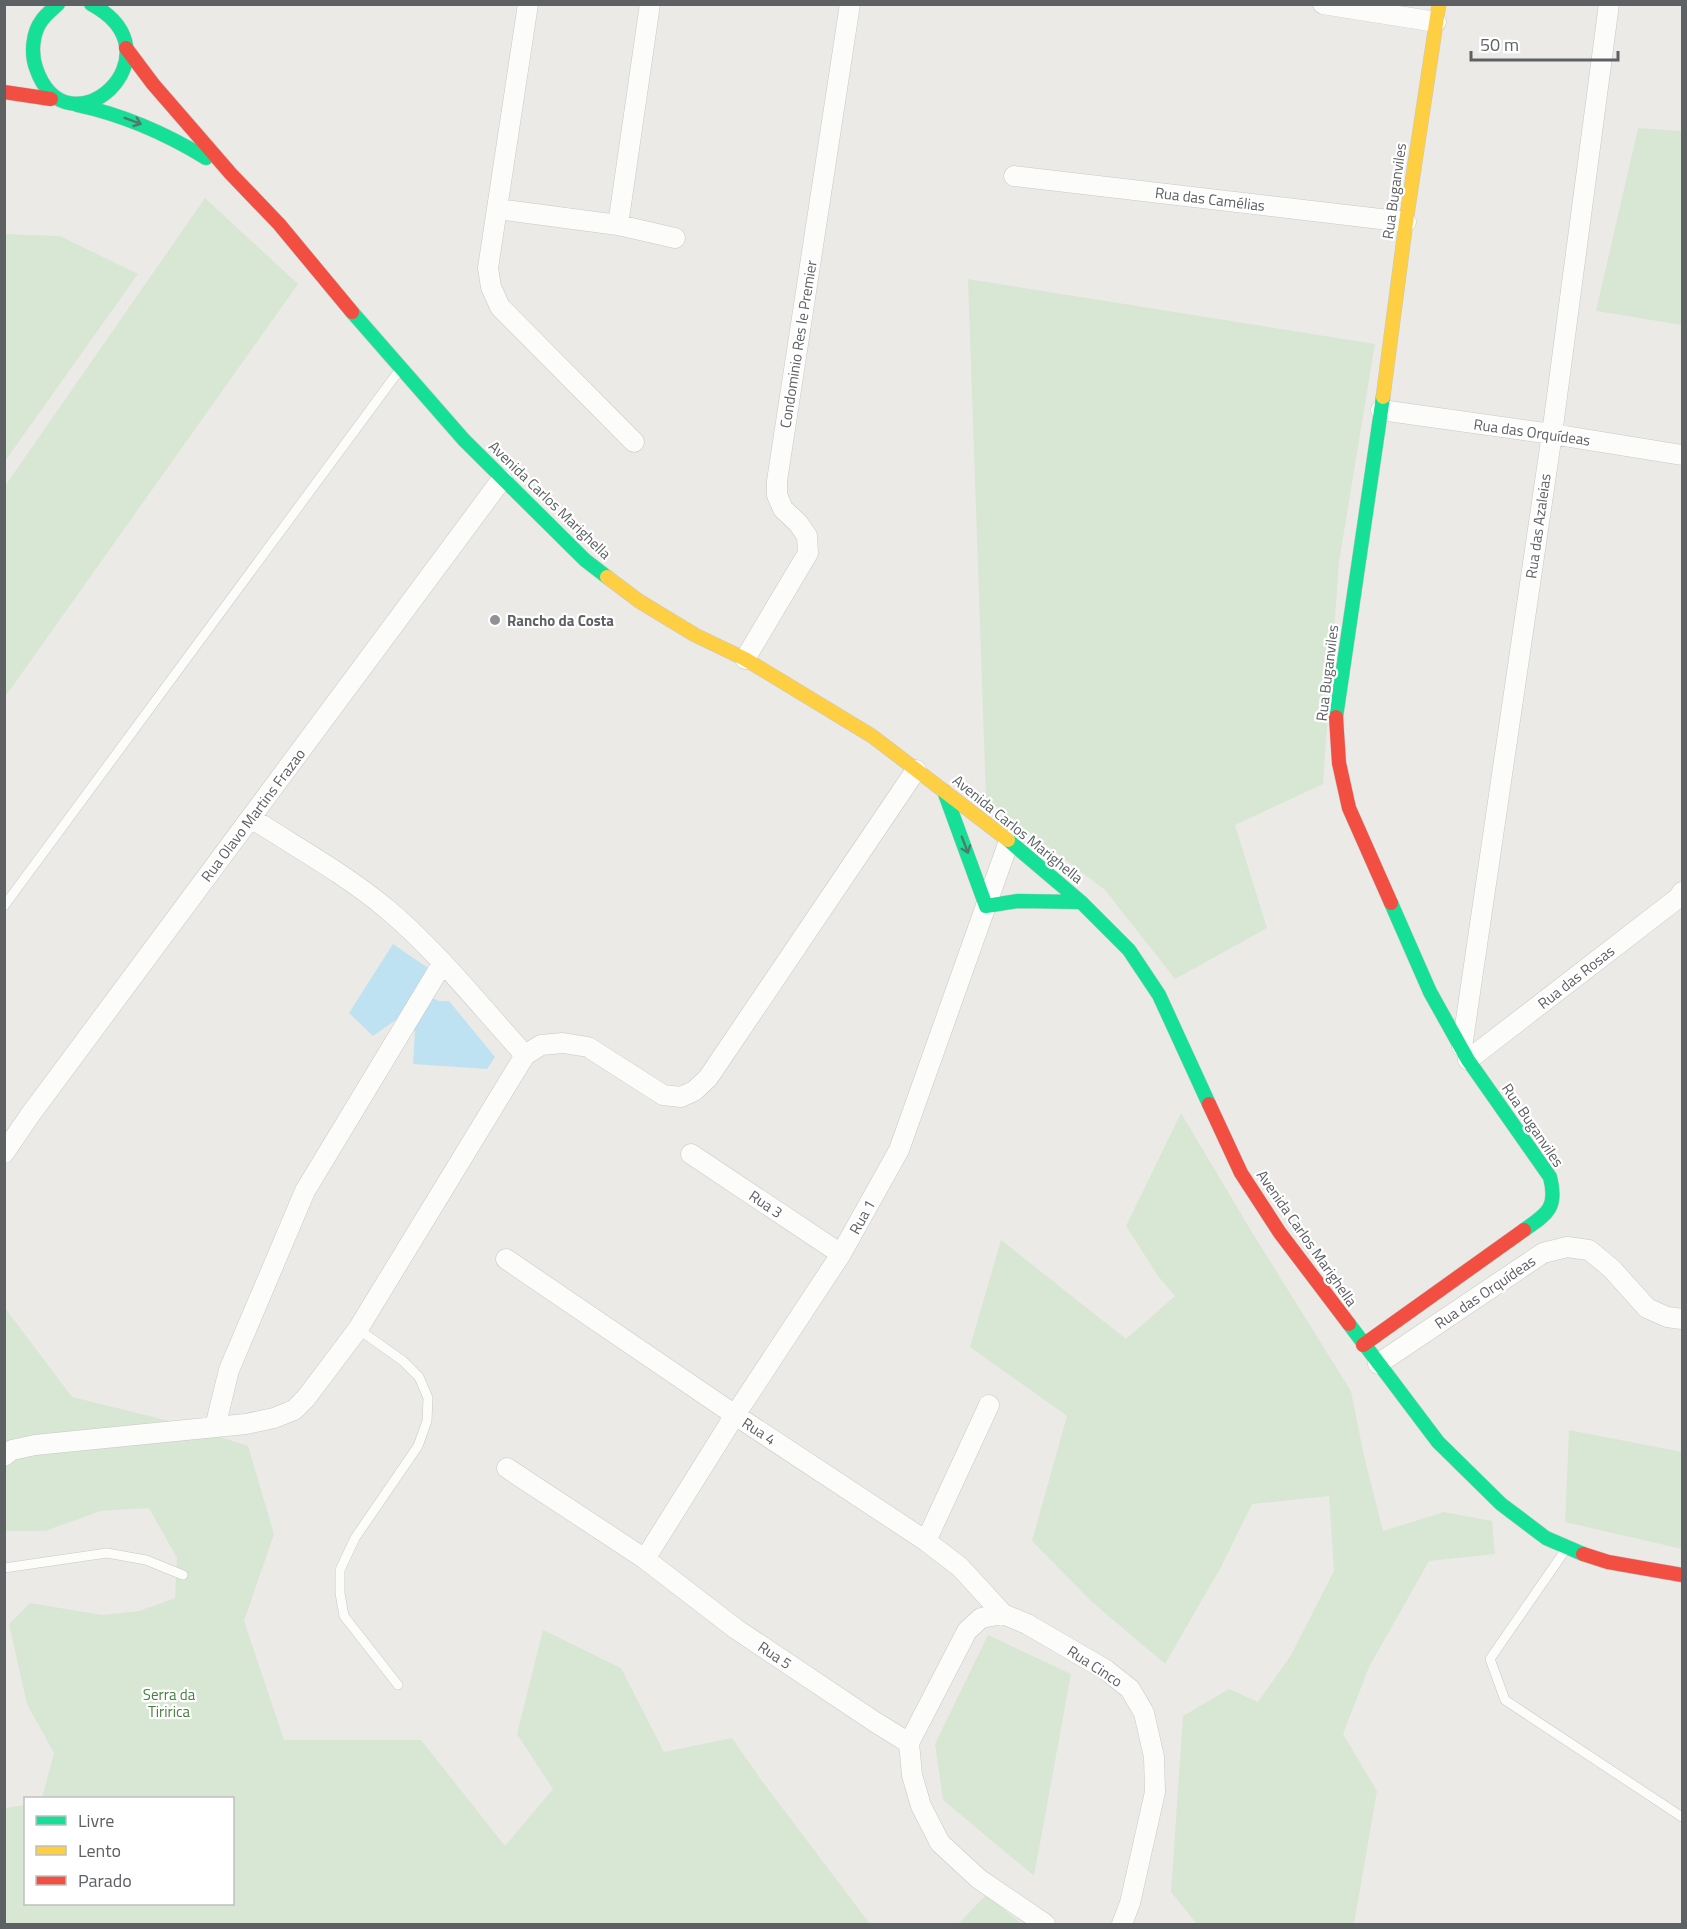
<svg xmlns="http://www.w3.org/2000/svg" width="1687" height="1929" font-family="'Titillium Web',sans-serif">
  <style>
    .green { fill: #d8e6d4 }
    .water { fill: #bfe2f2 }
    .lines { fill: none; stroke-linecap: round; stroke-linejoin: round }
    .lane-casing { stroke: #c8c8c7; stroke-width: 10 }
    .street-casing { stroke: #c8c8c7; stroke-width: 21 }
    .fast-casing { stroke: #c6c7c7; stroke-width: 15 }
    .slow-casing { stroke: #c6c7c7; stroke-width: 15 }
    .jam-casing { stroke: #c6c7c7; stroke-width: 15 }
    .lane { stroke: #fcfcfb; stroke-width: 9 }
    .street { stroke: #fcfcfb; stroke-width: 20 }
    .fast { stroke: #16e098; stroke-width: 14 }
    .slow { stroke: #ffcf43; stroke-width: 14 }
    .jam { stroke: #f24e42; stroke-width: 14 }
    .oneway { stroke: #4f7a6e }
    .poi-dot { fill: #8f9192; stroke: #fff; stroke-width: 2 }
    .labels { text-anchor: middle; dominant-baseline: central; stroke-width: 4.5; stroke-linejoin: round; paint-order: stroke }
    .street-label { font-size: 15px; fill: #5d6164; stroke: #fff }
    .poi-label { font-size: 15px; font-weight: bold; fill: #5d6164; stroke: #fff; text-anchor: start }
    .park-label { font-size: 15px; fill: #43833e; stroke: #fff }
  </style>
  <rect width="100%" height="100%" fill="#eceae7"/>
  <path class="green" d="M1638 128 1682 131V325L1596 311Z
    M205 198 298 284 5 697V486Z
    M5 234 60 236 138 274 5 461Z
    M968 279 1375 344 1339 562 1323 784 1235 825 1267 928 1175 979 1105 890 986 799Z
    M1181 1113 1253 1234 1351 1391 1364 1456 1383 1531 1444 1512 1492 1521 1495 1554 1429 1561 1369 1667 1343 1734 1377 1791 1354 1924H1197L1171 1892 1183 1716 1229 1689 1258 1702 1291 1655 1334 1571 1329 1496 1252 1504 1221 1567 1165 1664 1091 1601 1032 1541 1067 1416 970 1347 1001 1240 1126 1339 1175 1296 1158 1276 1126 1226Z
    M5 1308 72 1397 174 1422 248 1446 274 1534 244 1621 284 1740H421L505 1846 553 1789 517 1734 543 1630 621 1668 664 1752 732 1738 762 1781 870 1924H5L4 1808 25 1805 26 1904H232V1798H42L54 1753 27 1704 9 1624 30 1603 102 1615 139 1611 175 1598 177 1558 149 1508 100 1511 45 1531H5Z
    M1569 1430 1682 1452V1549L1565 1522Z
    M988 1635 1071 1674 1034 1876 943 1800 935 1744Z
    M986 1895 1022 1924H958Z"/>
  <path class="water" d="M393 944 428 968 416 991 439 1001H449L495 1057 487 1069 413 1064 415 1031 400 1017 373 1036 349 1013Z"/>
  <g class="lines">
    <g class="lane-casing">
      <path id="lane" d="M4 906 398 372
        M358 1329 403 1361 419 1377 428 1398 427 1421 418 1446 355 1538 340 1570V1593L344 1616 398 1685
        M1564 1552 1490 1659 1505 1700 1682 1817
        M4 1568 107 1553 146 1560 183 1575"/>
    </g>
    <g class="street-casing">
      <path id="street" d="M528 4 488 268 491 287 500 307 634 442
        M1323 4 1436 22
        M1014 176 1406 222
        M497 209 618 225 675 238
        M618 225 650 4
        M1381 410 1552 434 1682 455
        M745 659 808 553 807 536 798 523 783 509 777 495V481L850 4
        M251 818C296 847 345 874 387 909 437 951 481 1007 525 1055
        M1462 1047 1552 434 1609 4
        M1468 1060 1678 898 1682 892
        M4 1153 30 1115 502 479
        M691 1154 841 1254
        M506 1259 735 1415 926 1541 960 1567 1003 1614 1027 1624 1106 1670 1130 1689 1144 1713 1154 1757 1155 1792 1130 1903 1122 1924
        M1378 1364 1543 1253 1567 1247 1589 1250 1612 1269 1647 1308 1667 1317 1682 1319
        M215 1427 229 1370 305 1191 442 964
        M4 1456 12 1450 35 1445 246 1424 274 1418 294 1410 306 1398 358 1329 525 1055 541 1045 563 1043 588 1047 663 1095 681 1097 694 1091 708 1078 916 770
        M507 1468 645 1559 736 1629 875 1722 909 1743
        M926 1541 989 1405
        M645 1559 735 1415 841 1254 899 1150 1009 841
        M909 1743 912 1775 921 1806 940 1843 979 1879 1045 1924
        M909 1743 967 1631 981 1618 1003 1614"/>
    </g>
    <g class="fast-casing">
      <path id="fast" d="M58 4C53 9 46 14 42 20 32 33 31 54 36 68 67 159 185 54 91 4
        M77 105C124 115 165 133 206 158
        M352 312 464 440 585 560 607 577
        M1336 717 1383 397
        M944 791 986 906 1018 901 1081 902
        M1008 840 1081 902 1129 950 1159 995 1209 1104
        M1391 903 1430 992 1468 1060 1550 1177C1558 1208 1547 1214 1524 1230
        M1349 1324 1438 1442 1501 1504 1546 1538 1583 1554"/>
    </g>
    <g class="slow-casing">
      <path id="slow" d="M1383 397 1406 222 1439 4
        M607 577 639 601 695 635 745 659 872 736 1008 840"/>
    </g>
    <g class="jam-casing">
      <path id="jam" d="M126 48 153 84 231 174 279 224 352 312
        M4 92 51 99
        M1336 717 1339 763 1349 808 1391 903
        M1209 1104 1241 1173 1280 1233 1349 1324
        M1363 1345 1524 1230
        M1583 1554 1608 1562 1682 1575"/>
    </g>
    <use href="#lane" class="lane"/>
    <use href="#street" class="street"/>
    <use href="#fast" class="fast"/>
    <use href="#slow" class="slow"/>
    <use href="#jam" class="jam"/>
  </g>
  <defs><path id="oneway-shaft" d="M-6 0H5M1.5-3L5.5 0L1.5 3" fill="none" stroke-width="1.6" stroke-linecap="round" stroke-linejoin="round" transform="scale(1.5)"/></defs>
  <g class="oneway">
    <use href="#oneway-shaft" transform="translate(133 121) rotate(21)"/>
    <use href="#oneway-shaft" transform="translate(965 845) rotate(69)"/>
  </g>
  <circle class="poi-dot" cx="495" cy="620" r="6"/>
  <g class="labels">
    <g class="street-label">
      <text transform="translate(1394 191) rotate(-82)">Rua Buganviles</text>
      <text transform="translate(1210 199) rotate(7)">Rua das Camélias</text>
      <text transform="translate(798 344) rotate(-81)">Condominio Res le Premier</text>
      <text transform="translate(1532 432) rotate(8)">Rua das Orquídeas</text>
      <text transform="translate(550 500) rotate(44)">Avenida Carlos Marighella</text>
      <text transform="translate(1538 526) rotate(-82)">Rua das Azaleias</text>
      <text transform="translate(1327 673) rotate(-83)">Rua Buganviles</text>
      <text transform="translate(253 815) rotate(-53)">Rua Olavo Martins Frazao</text>
      <text transform="translate(1018 829) rotate(39)">Avenida Carlos Marighella</text>
      <text transform="translate(1576 977) rotate(-38)">Rua das Rosas</text>
      <text transform="translate(1533 1125) rotate(56)">Rua Buganviles</text>
      <text transform="translate(766 1204) rotate(34)">Rua 3</text>
      <text transform="translate(862 1217) rotate(-61)">Rua 1</text>
      <text transform="translate(1307 1238) rotate(55)">Avenida Carlos Marighella</text>
      <text transform="translate(1485 1292) rotate(-34)">Rua das Orquídeas</text>
      <text transform="translate(759 1431) rotate(33)">Rua 4</text>
      <text transform="translate(775 1655) rotate(34)">Rua 5</text>
      <text transform="translate(1095 1666) rotate(33)">Rua Cinco</text>
    </g>
    <g class="poi-label">
      <text x="507" y="620">Rancho da Costa</text>
    </g>
    <g class="park-label">
      <text x="169" y="1694">Serra da<tspan x="169" dy="17">Tiririca</tspan></text>
    </g>
  </g>
  <rect width="1687" height="1929" fill="none" stroke="#5d6164" stroke-width="12"/>
  <rect x="24" y="1797" width="210" height="108" fill="#ffffff" stroke="#bec0c1" stroke-width="1.5"/>
  <rect x="36" y="1816" width="30" height="9" fill="#16e098" stroke="#bec0c1" stroke-width="1.5"/>
  <text x="78" y="1827" font-size="18" fill="#5d6164">Livre</text>
  <rect x="36" y="1846" width="30" height="9" fill="#ffcf43" stroke="#bec0c1" stroke-width="1.5"/>
  <text x="78" y="1857" font-size="18" fill="#5d6164">Lento</text>
  <rect x="36" y="1876" width="30" height="9" fill="#f24e42" stroke="#bec0c1" stroke-width="1.5"/>
  <text x="78" y="1887" font-size="18" fill="#5d6164">Parado</text>
  <path d="M1471 51v9h147v-9" fill="none" stroke="#5d6164" stroke-width="3"/>
  <text x="1480" y="51" font-size="18" fill="#5d6164" stroke="#ffffff" stroke-width="4.5" paint-order="stroke">50 m</text>
</svg>
